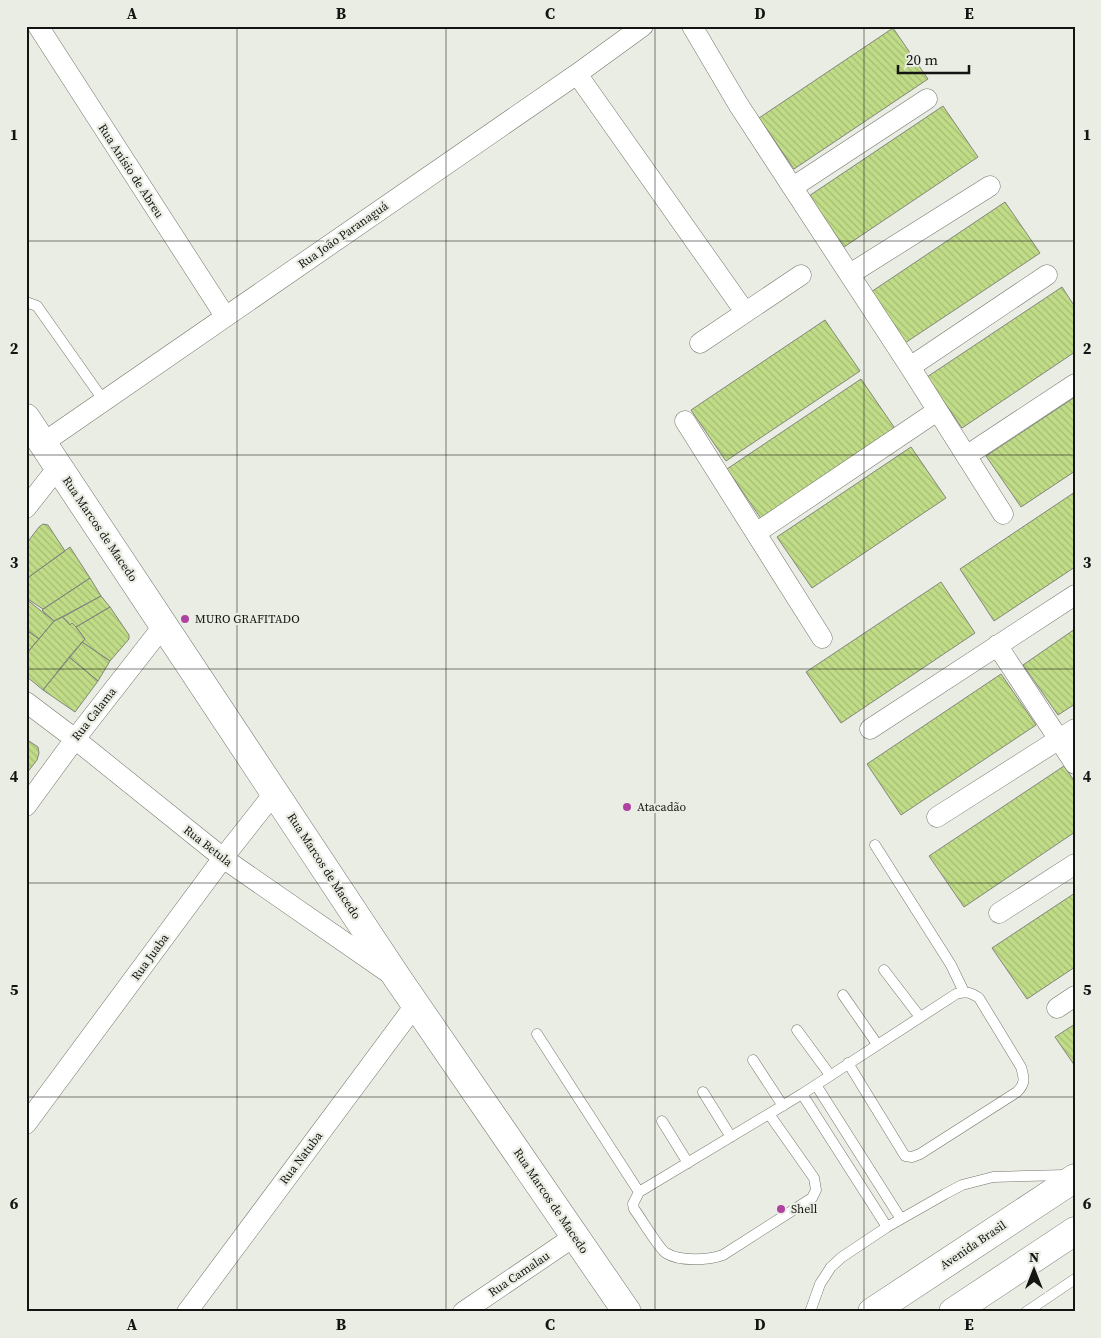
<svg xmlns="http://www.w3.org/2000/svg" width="1101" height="1338" font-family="'Source Serif 4',serif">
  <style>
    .building { fill: url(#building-back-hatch); stroke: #83867d }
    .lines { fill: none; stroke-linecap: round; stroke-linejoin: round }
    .lane-casing { stroke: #72756c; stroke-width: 11 }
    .street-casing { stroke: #72756c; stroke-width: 21 }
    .secondary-casing { stroke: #72756c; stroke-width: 29 }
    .primary-casing { stroke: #72756c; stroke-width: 29 }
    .highway-casing { stroke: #72756c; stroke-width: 29 }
    .lane { stroke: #fff; stroke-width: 10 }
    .street { stroke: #fff; stroke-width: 20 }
    .secondary { stroke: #fff; stroke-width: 28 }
    .primary { stroke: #fff; stroke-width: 28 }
    .highway { stroke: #fff; stroke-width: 28 }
    .grid { fill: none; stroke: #141512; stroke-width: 1; stroke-opacity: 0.55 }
    .poi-dot { fill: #af42a0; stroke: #eaede3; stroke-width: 2 }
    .labels { text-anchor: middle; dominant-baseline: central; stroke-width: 4.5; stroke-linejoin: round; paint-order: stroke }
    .street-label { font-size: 12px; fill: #141512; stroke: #eaede3 }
    .poi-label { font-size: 12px; fill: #141512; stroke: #eaede3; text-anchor: start }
    .neatline { fill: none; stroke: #141512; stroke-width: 2 }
    .grid-label { font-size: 16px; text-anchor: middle; font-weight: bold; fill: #141512 }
  </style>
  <defs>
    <pattern id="building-back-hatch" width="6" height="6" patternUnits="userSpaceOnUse" patternTransform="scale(1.25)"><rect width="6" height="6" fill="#c0dc87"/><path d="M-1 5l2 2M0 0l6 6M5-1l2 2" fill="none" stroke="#a4bc74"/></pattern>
  </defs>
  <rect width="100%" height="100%" fill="#eaede3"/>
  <path class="building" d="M893 28 928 79 794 169 759 118Z
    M943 106 978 157 844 247 809 196Z
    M1005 202 1040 253 905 343 871 292Z
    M1062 287 1075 307V352L962 428 927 377Z
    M825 320 860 371 726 461 691 410Z
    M861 379 896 430 762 520 727 469Z
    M1075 397V471L1021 507 986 456Z
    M911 447 946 498 812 588 777 537Z
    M1075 492V567L994 621 960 569Z
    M43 524 48 525 65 551 26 579V544L39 527Z
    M70 547 90 578 43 609 26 598V579Z
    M90 578 101 596 54 621 42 610Z
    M941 582 975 633 841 723 806 672Z
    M101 596 110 607 76 627 72 623 70 625 63 617Z
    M26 599 54 621 39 639 26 629Z
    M110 607 129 635V639L110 661 82 642 85 639 76 627Z
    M63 617 70 625 72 623 76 627 85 639 43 690 26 676V654L54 621Z
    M1075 629V704L1058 715 1023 665Z
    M26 630 39 639 26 654Z
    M82 642 110 661 98 681 69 657Z
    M69 657 98 681 75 712 43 690Z
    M1001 674 1036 725 901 815 867 764Z
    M26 739 38 747 39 753 37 760 26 774Z
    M1064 766 1075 782V832L964 907 929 856Z
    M1075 893V967L1027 999 992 948Z
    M1075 1024V1066L1055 1037Z"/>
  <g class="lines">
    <g class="lane-casing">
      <path id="lane" d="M26 302 37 306 104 401
        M875 845 951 965 964 992
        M884 970 920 1017
        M843 995 877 1044
        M797 1030 830 1075
        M537 1034 639 1192
        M753 1060 783 1106
        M816 1085 901 1219
        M703 1092 731 1137
        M802 1094 887 1227
        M769 1114 814 1178 816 1190 812 1198 723 1255C709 1260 680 1262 666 1253 659 1249 641 1218 634 1209L633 1204 639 1192 802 1094 956 994C966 991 970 992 979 998L1021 1067C1024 1078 1026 1083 1017 1092L920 1154 912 1157 905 1156 848 1063
        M662 1121 688 1163
        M810 1312 820 1284 831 1267 842 1257 887 1227 945 1194 962 1185 993 1177 1066 1175
        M1026 1312 1075 1279"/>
    </g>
    <g class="street-casing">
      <path id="street" d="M38 26 225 316
        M692 26 738 104 910 367 1003 514
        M577 74 745 312
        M793 187 927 99
        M850 274 990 186
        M700 343 801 275
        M910 367 1047 275
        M685 421 822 638
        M43 443 577 74 643 26
        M966 456 1075 384
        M26 508 59 466
        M756 533 937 411
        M997 645 1075 764
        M26 702 75 739 223 858 389 973
        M870 729 1075 595
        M26 806 75 739 164 625
        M937 817 1075 729
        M999 913 1075 864
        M1057 1008 1075 996
        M26 1124 223 858 275 792
        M187 1312 416 1004
        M463 1312 575 1236"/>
    </g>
    <g class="secondary-casing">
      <path id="secondary" d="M26 418 398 979 627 1312"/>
    </g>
    <g class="primary-casing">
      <path id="primary" d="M872 1312 1075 1178"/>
    </g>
    <g class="highway-casing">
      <path id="highway" d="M953 1312 1075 1231"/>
    </g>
    <use href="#lane" class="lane"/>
    <use href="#street" class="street"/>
    <use href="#secondary" class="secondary"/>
    <use href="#primary" class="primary"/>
    <use href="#highway" class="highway"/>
  </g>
  <path class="grid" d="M237 26V1312M446 26V1312M655 26V1312M864 26V1312M26 241H1075M26 455H1075M26 669H1075M26 883H1075M26 1097H1075"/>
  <g class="poi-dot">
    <circle cx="185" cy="619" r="5"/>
    <circle cx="627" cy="807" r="5"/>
    <circle cx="781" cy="1209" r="5"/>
  </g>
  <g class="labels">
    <g class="street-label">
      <text transform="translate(131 171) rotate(57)">Rua Anísio de Abreu</text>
      <text transform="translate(343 235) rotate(-35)">Rua João Paranaguá</text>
      <text transform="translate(100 529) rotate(56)">Rua Marcos de Macedo</text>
      <text transform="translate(94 714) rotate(-52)">Rua Calama</text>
      <text transform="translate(208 846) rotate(38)">Rua Betula</text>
      <text transform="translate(324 866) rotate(57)">Rua Marcos de Macedo</text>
      <text transform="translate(150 957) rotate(-54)">Rua Juaba</text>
      <text transform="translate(301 1158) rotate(-53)">Rua Natuba</text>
      <text transform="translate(551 1201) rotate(56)">Rua Marcos de Macedo</text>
      <text transform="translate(973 1245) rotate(-34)">Avenida Brasil</text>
      <text transform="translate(519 1274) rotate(-34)">Rua Camalau</text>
    </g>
    <g class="poi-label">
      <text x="195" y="619">MURO GRAFITADO</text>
      <text x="637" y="807">Atacadão</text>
      <text x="791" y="1209">Shell</text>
    </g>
  </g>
  <rect width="1101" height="1338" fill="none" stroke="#eaede3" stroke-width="55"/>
  <g transform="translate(1034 1270)" stroke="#eaede3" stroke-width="4" paint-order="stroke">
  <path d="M0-4L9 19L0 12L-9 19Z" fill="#141512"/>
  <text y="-8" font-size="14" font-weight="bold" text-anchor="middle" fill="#141512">N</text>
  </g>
  <path d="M898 65v8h71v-8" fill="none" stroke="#141512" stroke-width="2.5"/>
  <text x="906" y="65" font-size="15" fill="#141512" stroke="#eaede3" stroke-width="4" paint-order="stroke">20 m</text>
  <rect x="28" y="28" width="1046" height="1282" class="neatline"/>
  <g class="grid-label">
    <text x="132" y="19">A</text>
    <text x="341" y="19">B</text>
    <text x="550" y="19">C</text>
    <text x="760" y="19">D</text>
    <text x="969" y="19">E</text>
    <text x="14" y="140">1</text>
    <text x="1087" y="140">1</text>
    <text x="14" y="354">2</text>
    <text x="1087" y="354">2</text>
    <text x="14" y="568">3</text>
    <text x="1087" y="568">3</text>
    <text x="14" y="782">4</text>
    <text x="1087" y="782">4</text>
    <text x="14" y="995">5</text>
    <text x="1087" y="995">5</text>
    <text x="14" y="1209">6</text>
    <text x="1087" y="1209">6</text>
    <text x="132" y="1330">A</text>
    <text x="341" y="1330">B</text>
    <text x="550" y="1330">C</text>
    <text x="760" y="1330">D</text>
    <text x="969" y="1330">E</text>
  </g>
</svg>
